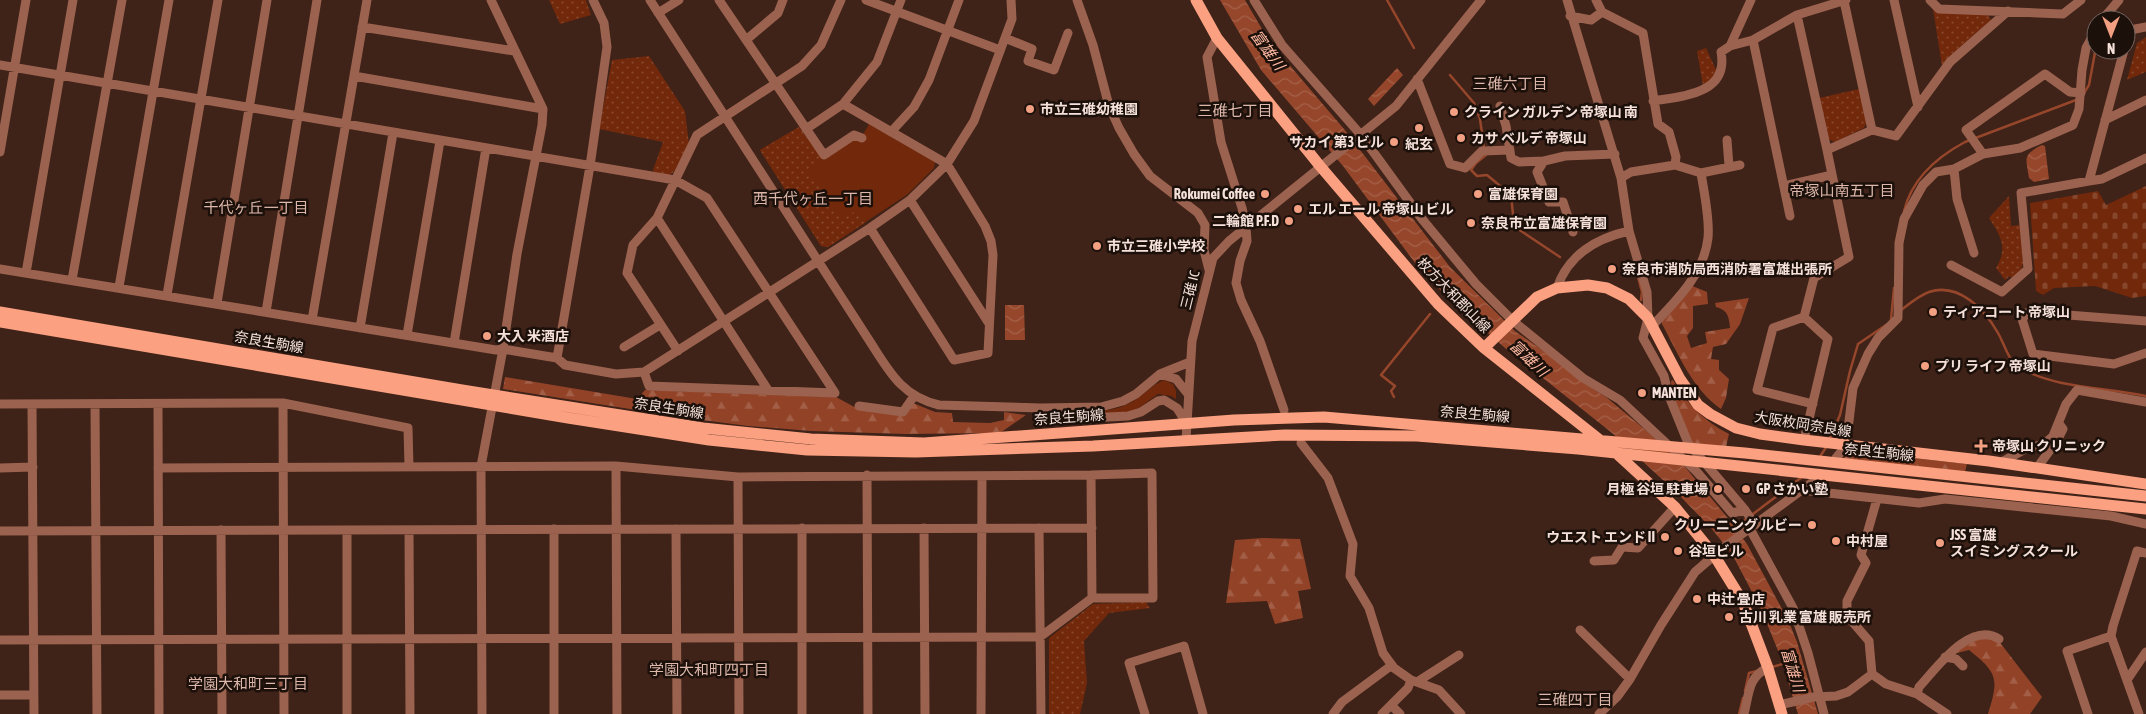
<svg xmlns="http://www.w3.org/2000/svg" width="2146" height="714" font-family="'Asap Condensed','Noto Sans JP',sans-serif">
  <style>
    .green { fill: #72280a }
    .forest { fill: url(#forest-firs) }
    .cemetery { fill: url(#cemetery-stones) }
    .park { fill: url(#park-dots) }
    .water { fill: url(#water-waves) }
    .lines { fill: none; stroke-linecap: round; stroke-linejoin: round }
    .stream { stroke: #96472b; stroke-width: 2.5 }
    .minor { stroke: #9a624f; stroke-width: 9 }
    .major { stroke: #fba080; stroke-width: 11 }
    .poi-dot { fill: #f39f82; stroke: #1c100b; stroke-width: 2 }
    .labels { text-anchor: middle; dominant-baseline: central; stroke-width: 5; stroke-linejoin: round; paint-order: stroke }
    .poi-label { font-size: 14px; font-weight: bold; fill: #f5e1da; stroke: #1c100b; text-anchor: start }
    .street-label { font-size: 14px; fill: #f5e1da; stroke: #1c100b }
    .water-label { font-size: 15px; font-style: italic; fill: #feb9a2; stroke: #1c100b }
    .neighbourhood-label { font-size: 15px; fill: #ddb7aa; stroke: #1c100b }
  </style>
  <defs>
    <pattern id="forest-firs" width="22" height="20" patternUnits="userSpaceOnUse" patternTransform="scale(1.25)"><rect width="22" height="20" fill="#924327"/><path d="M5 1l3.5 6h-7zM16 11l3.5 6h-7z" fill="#a25e46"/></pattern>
    <pattern id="cemetery-stones" width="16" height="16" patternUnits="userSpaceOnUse" patternTransform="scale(1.25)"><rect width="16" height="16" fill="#72280a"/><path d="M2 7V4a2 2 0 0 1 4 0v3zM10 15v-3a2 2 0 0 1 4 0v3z" fill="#87472d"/></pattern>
    <pattern id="park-dots" width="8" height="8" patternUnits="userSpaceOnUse" patternTransform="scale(1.25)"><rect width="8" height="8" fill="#72280a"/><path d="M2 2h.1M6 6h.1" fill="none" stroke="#87472d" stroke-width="1.8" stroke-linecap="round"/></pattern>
    <pattern id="water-waves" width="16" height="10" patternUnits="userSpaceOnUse" patternTransform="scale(1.25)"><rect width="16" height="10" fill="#96472b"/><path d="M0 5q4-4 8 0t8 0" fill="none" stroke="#a56149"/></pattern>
  </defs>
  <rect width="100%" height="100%" fill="#3f2218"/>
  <path class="green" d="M869 124 935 162 934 168 908 194 828 247 821 246 760 150 799 127 823 160 855 139 860 140Z
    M1164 380 1173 384 1176 391V399L1171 396 1158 394 1139 408 1129 412 1067 416V413C1091 412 1115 413 1135 400 1146 393 1152 385 1164 380Z"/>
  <path class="forest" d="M1690 285 1707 292 1708 304 1693 306V328L1687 336 1691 348 1707 343 1705 332 1730 328C1729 317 1728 310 1716 307L1715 303 1749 298 1740 324 1726 344 1713 347 1711 359 1719 360V370L1729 379 1726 398 1721 409C1692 389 1678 353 1662 324V319Z
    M505 377 637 399 645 390 836 397 858 409 905 416 913 403 935 412 952 413 953 422 990 423 1004 420V412L1026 415 1000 433 905 434 811 431 748 426 687 418 503 389Z
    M1673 380C1687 404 1704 421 1729 434L1726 447 1692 444 1672 393 1671 381Z
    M1850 453H1867L1967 464 1965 472 1842 459Z
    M1263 538 1300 539 1311 589 1298 591 1303 618 1275 624 1267 601 1226 603 1235 540Z
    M1983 637 1998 640 2042 697 2030 714H1988C1999 679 1998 673 1969 650L1949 655 1956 649Z"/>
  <path class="cemetery" d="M2146 186V296L2132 298 2095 286 2054 288 2043 295 2036 291 2030 203 2098 191 2106 205Z"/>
  <path class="park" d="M549 0H586L591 15 560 24Z
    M1933 9 1988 14 1991 20 1950 56 1942 66Z
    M2146 37V72L2127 80 2137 43Z
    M1706 48 1717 72 1713 80 1703 86 1697 51Z
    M649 56 685 111 689 144 674 172 669 175 654 172 653 170 663 142 599 129 612 60Z
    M1859 89 1867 121 1864 128 1835 142 1828 139 1819 98Z
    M799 127 823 160 808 171 840 218 856 211 865 223 828 247 821 246 760 150Z
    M2009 196 2011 226 2020 225 2023 263 2021 270 2012 278 2010 276 2005 280 1996 268C2008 248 2001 236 1989 218Z
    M1146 602 1150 608 1109 613 1084 641 1087 683 1080 714H1049V638L1093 604Z"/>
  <path class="water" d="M1220 0H1245L1269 41 1344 129 1450 267 1515 331 1569 369 1579 380 1606 397 1648 432 1685 467 1727 517 1747 544 1789 622 1797 642 1818 714H1798L1781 658 1761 609 1732 554 1711 528 1679 495 1612 433 1505 348 1449 299 1418 267 1343 166 1261 70Z
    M1397 68 1403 75 1374 106 1368 99Z
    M2042 145 2045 146 2049 179 2034 182 2029 178C2026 158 2022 155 2042 145Z
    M1005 305H1024L1025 340H1005Z"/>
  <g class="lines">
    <path class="stream" d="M1387 0 1414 48
      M1450 75 1474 103 1480 119 1484 148
      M2084 93 2089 85 2096 47
      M1486 153V155L1476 163 1471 170 1477 176 1487 175 1511 195 1514 224 1518 229 1560 257
      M1904 211C1912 178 1937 157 1965 142L2076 100
      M1638 277 1642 292 1641 300
      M1900 311C1909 304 1918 296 1929 292 1959 282 1985 310 1998 333 2005 345 2008 361 2020 368 2058 389 2105 387 2146 396
      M1891 319 1894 288
      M1394 397 1391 391 1395 386 1381 375 1430 314
      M1830 438 1840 415 1850 371 1858 344 1886 325
      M1819 458 1827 446
      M1731 526 1745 520 1802 477
      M1772 667 1786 663
      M1745 691 1749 673 1757 671
      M1739 714 1743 698"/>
    <path class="minor" d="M650 0 867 337C888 369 900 396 939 405L1041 408 1101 407 1123 401 1136 394 1160 374 1190 362
      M719 0 824 155 854 135 862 138
      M866 0 1000 50
      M1077 0 1093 45 1109 106 1119 128 1134 154 1150 176 1198 213 1205 225 1204 250 1209 270
      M1254 0 1282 45 1361 135 1422 219 1476 284 1512 320 1583 378 1620 400 1697 472 1732 513 1745 510 1755 525
      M1567 0 1621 178 1629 231 1647 292 1648 318 1643 338 1664 376 1669 396 1688 443 1745 510
      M1596 0 1602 12
      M1751 0 1730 46 1753 40 1797 15 1846 0
      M1894 0 1918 107
      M1930 0 1939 9 2063 14 2081 0
      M1844 1 1872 130
      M658 13 679 0
      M1797 15 1827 150 1849 257 1814 278 1804 317
      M1570 16 1591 20 1602 12 1643 33 1658 124 1669 132 1676 157 1675 165
      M2102 20 2119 0
      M362 27 514 51
      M1005 38 1032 49 1028 61 1054 70 1068 33
      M1217 38 1207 57 1221 142 1242 208 1246 227 1247 241 1240 261 1236 283 1241 300 1260 341 1284 410
      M746 40 778 13 783 0
      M1753 40 1790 216
      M2126 44 2130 30 2146 27
      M0 65 675 180 707 198 835 393 649 386 644 372
      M354 76 543 109
      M1417 79 1450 164 1465 168 1482 151 1510 150
      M1653 101C1683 96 1729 94 1721 52L1730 46
      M843 104 947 164 985 226 991 241 993 255 988 353 954 360 870 228
      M1500 106 1506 126 1511 158 1519 162 1544 161
      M2105 120 2146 100
      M806 129 843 104 877 62 901 0
      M891 132 914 107 929 80 959 0
      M1727 140 1729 166
      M1827 150 1872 130 1896 136 1950 62 2008 11
      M0 152 26 0
      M1983 154 1966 130 2045 74 2070 92 2081 93
      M1954 169 1957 199 1974 253
      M1701 173 1740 165
      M1621 178 1631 172 1675 165 1701 173C1704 192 1710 219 1708 238 1704 274 1676 301 1653 325
      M2089 181 2102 179 2146 158
      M1784 186 1832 175
      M910 200 988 322
      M657 218 768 390
      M1573 232 1563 202H1549L1537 172 1544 161 1565 156 1615 154
      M1951 265 2002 292 2028 269 2021 193 2089 181 2124 50
      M0 269 496 350 503 349 557 358 565 365 616 374 644 372 870 228 910 200 947 164 974 121 1012 19 1011 0
      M26 273 73 0
      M72 280 122 0
      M119 287 169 0
      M1557 288C1568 255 1597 238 1629 231
      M167 295 218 0
      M217 303 267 0
      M266 312 317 0
      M312 320 367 0
      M2146 321 2028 312 2022 319 2033 354 2114 364 2146 353
      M360 328 393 133
      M407 335 440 141
      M454 343 486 148
      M624 347 660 325
      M678 351 627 273 633 245 657 218 697 135 802 66 821 45 841 0
      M557 358 590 166 607 47 604 23 593 0
      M1160 374 1176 379 1188 394
      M283 403 284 714
      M0 404 283 403 408 428 409 467
      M32 404 34 714
      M95 404 97 714
      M158 404 159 714
      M859 406 903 412 914 396
      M1044 409 1066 419 1128 416 1141 412 1158 401 1164 400 1177 408 1187 424
      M1186 440 1192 341 1213 258 1229 241 1396 106 1481 0
      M1804 440 1827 343 1828 339 1804 317 1773 328 1757 390 1813 404
      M1301 443 1328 478 1353 544 1350 576 1369 608 1383 653 1394 668 1411 680 1439 690 1461 714
      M1836 458 1846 446 1853 388 1868 354 1878 338 1898 318 1899 243 1904 219 1923 185 1936 172 1954 169 1983 154 2020 148 2073 125 2079 109 2082 70 2086 48 2096 30
      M2000 463 2027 448 2044 444 2053 436 2066 404 2077 390 2146 402
      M616 466 617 714
      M0 468 33 467
      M158 468 616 466 738 477 1091 475 1152 473 1153 598H1092
      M2037 468 2058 439 2063 429 2060 425
      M867 475 868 714
      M738 477 739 714
      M1801 490 1919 503 1945 499 2111 516 2146 524
      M1877 499 1861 555 1866 563 1847 601V609L1850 619 1869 641 1872 674 1886 684 1917 694 1947 714
      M802 528V714
      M924 528 925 714
      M1039 528 1041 714
      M554 529V714
      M676 529 677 714
      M1750 529 1793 608 1808 653 1824 714
      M221 530 222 714
      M347 530V714
      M409 530 410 714
      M0 531 1092 528
      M1594 561 1614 560 1622 547 1638 548 1675 507
      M1580 630 1630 679
      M0 640 1040 637 1092 598 1091 475
      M1945 657 1956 659 1963 666
      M2127 680 2146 652
      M1417 682 1459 655
      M1917 694 1919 687C1936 669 1970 620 1999 639
      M0 695H34
      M1391 705 1400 714
      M1779 705 1814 697 1836 696 1848 692 1872 674
      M482 714 481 466 503 349 517 254 542 125 543 109 491 0
      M981 714 982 476
      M1145 714 1129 663 1184 646 1203 714
      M1333 714 1342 702 1392 665
      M1382 714 1408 688 1411 680
      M1599 714 1617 697 1630 679 1661 625 1695 572 1723 548 1814 481
      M1744 714C1749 695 1748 676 1768 668
      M2088 714 2067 651 2111 636
      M2139 714 2111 636 2113 626 2137 551 2146 553"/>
    <path class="major" d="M1196 0 1217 38 1320 166 1438 304 1484 348 1600 440
      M0 312 462 390 703 428 811 439 924 443 1234 420 1324 417 1745 453 2146 496
      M0 322 568 418 709 440 807 450 916 452 1093 446 1285 435 1417 436 1578 449 2146 509
      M1484 348 1537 297 1557 288 1588 285 1607 288 1629 299 1648 318 1680 379 1698 405 1710 414 1736 428 1760 434 1804 440 1989 461 2146 484
      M1616 453 1675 507 1714 555 1743 602 1768 668 1782 714"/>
  </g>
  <g class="poi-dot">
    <circle cx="1030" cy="109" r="5"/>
    <circle cx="1454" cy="112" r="5"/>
    <circle cx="1419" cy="128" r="5"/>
    <circle cx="1461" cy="138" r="5"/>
    <circle cx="1394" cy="142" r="5"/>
    <circle cx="1265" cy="194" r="5"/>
    <circle cx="1478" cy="194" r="5"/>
    <circle cx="1298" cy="209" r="5"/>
    <circle cx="1289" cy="221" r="5"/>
    <circle cx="1471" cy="223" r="5"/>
    <circle cx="1097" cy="246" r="5"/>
    <circle cx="1612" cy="269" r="5"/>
    <circle cx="1933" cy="312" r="5"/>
    <circle cx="487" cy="336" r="5"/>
    <circle cx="1925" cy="366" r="5"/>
    <circle cx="1642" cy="393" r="5"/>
    <path d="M1978.5 438.5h5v5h5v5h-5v5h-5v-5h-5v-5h5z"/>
    <circle cx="1718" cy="489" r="5"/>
    <circle cx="1746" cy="489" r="5"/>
    <circle cx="1812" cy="525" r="5"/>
    <circle cx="1665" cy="537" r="5"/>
    <circle cx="1836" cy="541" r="5"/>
    <circle cx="1940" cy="543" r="5"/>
    <circle cx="1678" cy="551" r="5"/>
    <circle cx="1697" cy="599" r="5"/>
    <circle cx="1729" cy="617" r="5"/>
  </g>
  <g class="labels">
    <g class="poi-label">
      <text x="1040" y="109">市立三碓幼稚園</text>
      <text x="1464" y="112">クライン ガルデン 帝塚山 南</text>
      <text x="1471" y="138">カサ ベルデ 帝塚山</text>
      <text x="1384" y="142" text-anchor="end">サカイ 第3 ビル</text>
      <text x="1419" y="144" text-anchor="middle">紀玄</text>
      <text x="1255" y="194" text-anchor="end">Rokumei Coffee</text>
      <text x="1488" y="194">富雄保育園</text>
      <text x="1308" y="209">エル エール 帝塚山 ビル</text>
      <text x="1279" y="221" text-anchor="end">二輪館 P.F.D</text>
      <text x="1481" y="223">奈良市立富雄保育園</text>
      <text x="1107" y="246">市立三碓小学校</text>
      <text x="1622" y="269">奈良市消防局西消防署富雄出張所</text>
      <text x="1943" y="312">ティアコート 帝塚山</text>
      <text x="497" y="336">大入 米酒店</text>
      <text x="1935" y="366">プリ ライフ 帝塚山</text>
      <text x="1652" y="393">MANTEN</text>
      <text x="1992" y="446">帝塚山 クリニック</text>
      <text x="1708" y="489" text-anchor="end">月極 谷垣 駐車場</text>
      <text x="1756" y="489">GP さかい塾</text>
      <text x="1802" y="525" text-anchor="end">クリーニング ルビー</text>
      <text x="1950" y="535">JSS 富雄<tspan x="1950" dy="16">スイミング スクール</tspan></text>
      <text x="1655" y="537" text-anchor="end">ウエスト エンド II</text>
      <text x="1846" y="541">中村屋</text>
      <text x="1688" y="551">谷垣ビル</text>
      <text x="1707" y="599">中辻 畳店</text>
      <text x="1739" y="617">古川 乳業 富雄 販売所</text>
    </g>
    <g class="street-label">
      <text transform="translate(1190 290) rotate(-76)">三碓 IC</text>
      <text transform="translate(1454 295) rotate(46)">枚方大和郡山線</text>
      <text transform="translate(269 342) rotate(10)">奈良生駒線</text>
      <text transform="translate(669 408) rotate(9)">奈良生駒線</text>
      <text transform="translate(1475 414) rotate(5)">奈良生駒線</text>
      <text transform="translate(1069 417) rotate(-4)">奈良生駒線</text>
      <text transform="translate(1803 424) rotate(9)">大阪枚岡奈良線</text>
      <text transform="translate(1879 452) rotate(6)">奈良生駒線</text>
    </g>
    <g class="water-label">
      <text transform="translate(1268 50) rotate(54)">富雄川</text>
      <text transform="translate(1529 358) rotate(43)">富雄川</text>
      <text transform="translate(1793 670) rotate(73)">富雄川</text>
    </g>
    <g class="neighbourhood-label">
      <text x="1510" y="83">三碓六丁目</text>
      <text x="1235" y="110">三碓七丁目</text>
      <text x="1842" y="190">帝塚山南五丁目</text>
      <text x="813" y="198">西千代ヶ丘一丁目</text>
      <text x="256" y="207">千代ヶ丘一丁目</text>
      <text x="709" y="669">学園大和町四丁目</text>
      <text x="248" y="683">学園大和町三丁目</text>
      <text x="1575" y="699">三碓四丁目</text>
    </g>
  </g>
  <g transform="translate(2111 35) rotate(180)"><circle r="24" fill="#1c100b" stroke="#73645e"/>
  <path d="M0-4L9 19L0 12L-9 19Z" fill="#f39f82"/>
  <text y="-8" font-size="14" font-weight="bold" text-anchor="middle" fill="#f5e1da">N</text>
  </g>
</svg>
